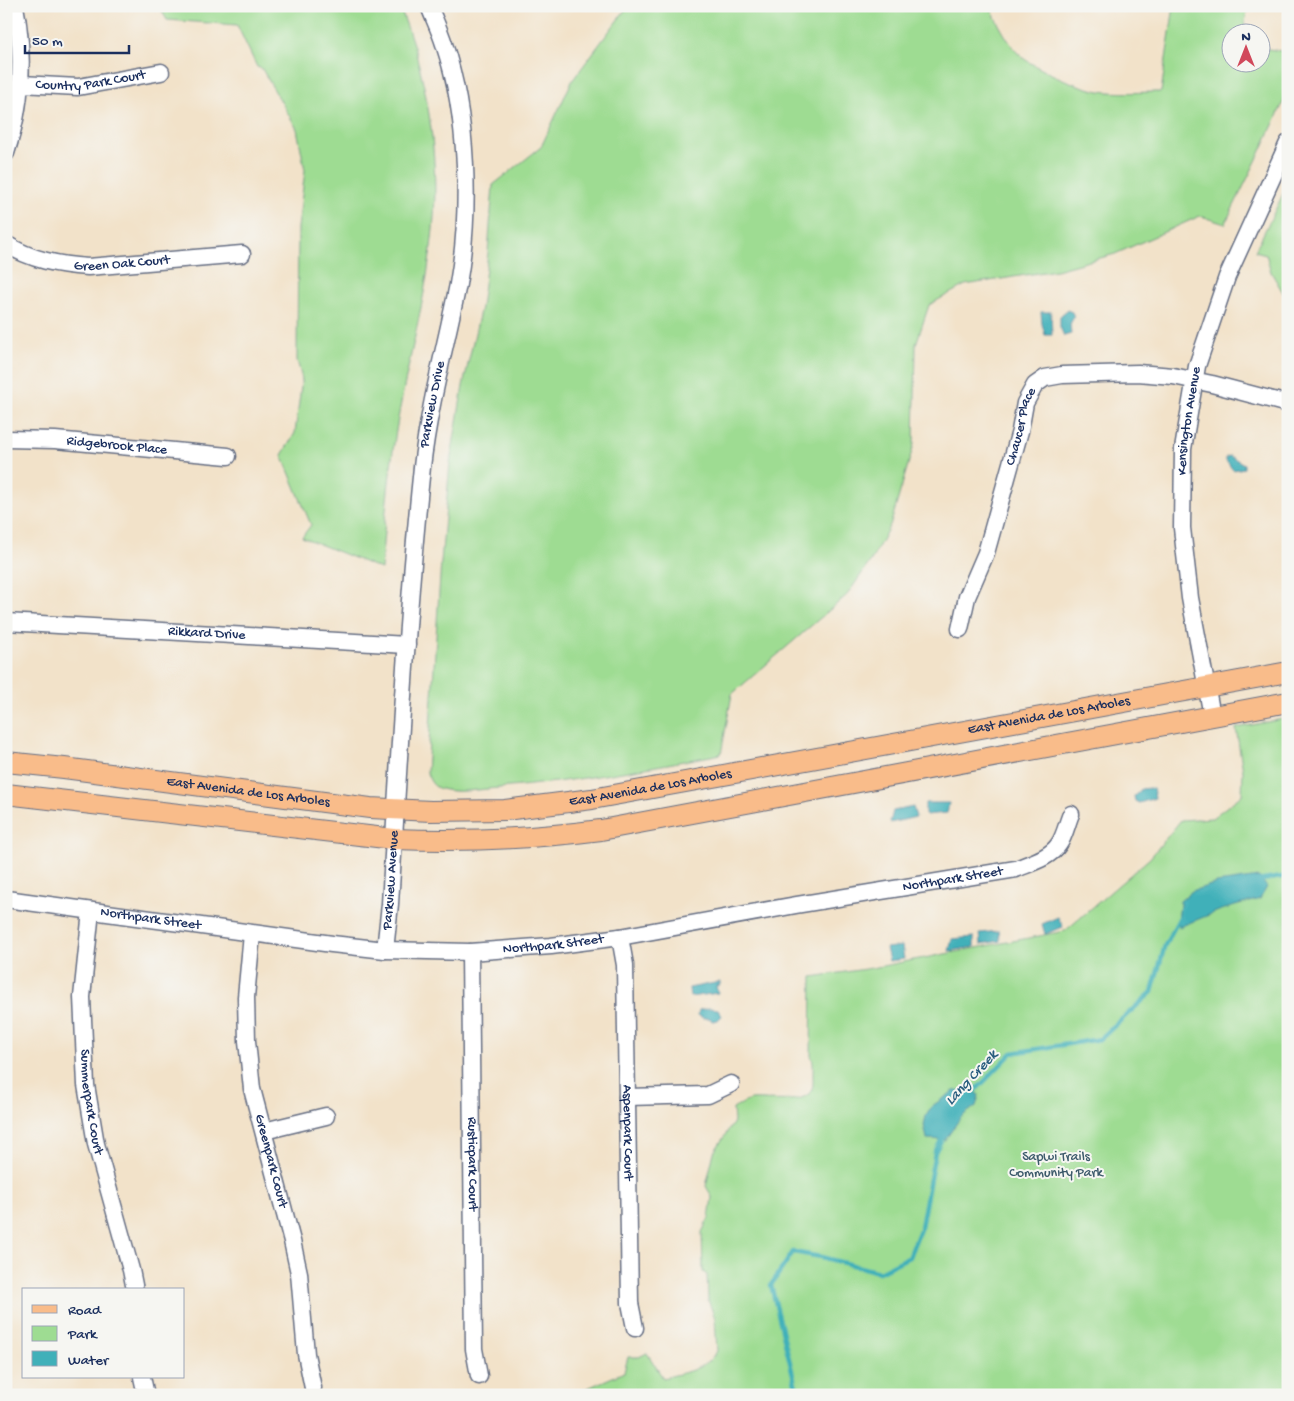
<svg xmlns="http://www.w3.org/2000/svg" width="1294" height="1401" font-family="'Gochi Hand',sans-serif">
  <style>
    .green { fill: #9edc92; stroke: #5c8678 }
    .water { fill: #40b0b9; stroke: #2e708c }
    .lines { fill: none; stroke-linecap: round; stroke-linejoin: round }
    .stream { stroke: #40b0b9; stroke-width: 4.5 }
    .minor-casing { stroke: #666e83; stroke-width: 19 }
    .major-casing { stroke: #666e83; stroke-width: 22 }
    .minor { stroke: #fff; stroke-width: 16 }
    .major { stroke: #f9bc8a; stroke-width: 20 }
    .labels { text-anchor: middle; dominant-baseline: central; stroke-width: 4; stroke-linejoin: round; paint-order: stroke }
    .street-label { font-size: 14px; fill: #1b2f5e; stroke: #f6f6f2 }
    .park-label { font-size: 14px; fill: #3c5a6b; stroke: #f6f6f2 }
    .water-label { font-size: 15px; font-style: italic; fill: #285c7e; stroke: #f6f6f2 }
  </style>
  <rect width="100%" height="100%" fill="#f6f6f2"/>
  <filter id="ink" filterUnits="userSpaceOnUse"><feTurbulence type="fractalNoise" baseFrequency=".02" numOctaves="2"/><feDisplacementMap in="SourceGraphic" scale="10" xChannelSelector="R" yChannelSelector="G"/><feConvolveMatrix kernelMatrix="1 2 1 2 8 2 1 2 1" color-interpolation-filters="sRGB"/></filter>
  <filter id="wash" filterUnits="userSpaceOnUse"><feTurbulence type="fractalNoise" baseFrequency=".0096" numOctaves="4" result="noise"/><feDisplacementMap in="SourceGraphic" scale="20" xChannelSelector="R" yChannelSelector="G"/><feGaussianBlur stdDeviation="1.12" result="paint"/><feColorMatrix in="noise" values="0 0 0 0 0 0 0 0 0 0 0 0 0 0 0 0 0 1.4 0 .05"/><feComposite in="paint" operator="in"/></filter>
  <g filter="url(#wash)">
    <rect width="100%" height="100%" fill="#f2e2c9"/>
    <path class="green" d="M159 6H399C427 71 440 158 433 229 428 289 411 348 400 408 390 461 385 515 381 569L302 537 311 525 282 455 295 433 302 379 297 360 298 228 305 170 297 129 262 69 257 67 237 25 167 20Z
      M628 6H990C996 20 1011 49 1023 58 1039 70 1080 88 1100 91 1119 94 1142 92 1161 92L1174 6H1248L1243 32H1232V62H1262V48L1288 52V86L1284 101 1260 153 1225 224 1200 216 1115 254 1056 270 965 285 929 305 916 344 914 444 891 523 872 559 847 595 732 694 721 754C647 768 574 782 499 788 480 789 459 794 441 789 433 787 430 781 427 773L441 562 450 463 463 386 481 307 488 253 493 185 541 147 572 81Z
      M1288 184V301L1271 272 1266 254 1255 251Z
      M1288 718V1395H572L624 1372 628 1357H639L647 1353 663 1378C682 1373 706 1370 717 1351L715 1318 708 1300 707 1275 703 1272 702 1232 709 1218 712 1197 706 1186 714 1152 734 1122 733 1109C738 1106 745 1101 751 1100 764 1099 798 1104 809 1094 814 1089 813 1081 813 1075 813 1068 814 1062 811 1056L812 977 872 968 1065 931 1150 858 1181 820 1212 818 1242 795 1243 771 1236 728Z"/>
    <path class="water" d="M1067 310 1072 312 1074 317 1070 324 1071 334 1064 336 1060 327V316Z
      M1041 312H1051L1052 335H1045L1042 324Z
      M1230 456 1244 464V468L1233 470 1226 461V457Z
      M1150 788 1153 789 1155 798 1139 803 1135 801 1134 796 1139 792 1141 789Z
      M925 803H949L947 813 925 815Z
      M913 807 916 817 890 823 893 811Z
      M1259 877 1267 887 1260 899 1221 910 1179 927C1177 917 1180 911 1180 901L1192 891 1217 883Z
      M1058 917 1063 927 1045 934 1042 924Z
      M999 931 1000 941 981 944 980 933Z
      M974 937V947L949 951 952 939Z
      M902 946 904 959 889 961 886 948Z
      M720 982V985L716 986 718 993 690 997 689 988Z
      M709 1008 718 1009 722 1016 718 1020 712 1021 710 1018H703L698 1015 699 1010Z
      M970 1089 979 1095 976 1106 961 1117 945 1140 927 1139 924 1125 926 1116 932 1106 954 1091Z"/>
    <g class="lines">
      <path class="stream" d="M1257 881 1288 876
        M970 1096 1012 1053 1100 1039 1152 992 1165 945 1180 917
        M798 1395 771 1285 793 1252 821 1257 879 1272 909 1257 921 1227 935 1152 944 1135"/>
    </g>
  </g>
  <g filter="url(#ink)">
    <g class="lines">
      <g class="minor-casing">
        <g id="minor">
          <path id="s1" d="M21 84 78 87 161 72"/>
          <path d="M6 153C22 105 25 56 15 6"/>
          <path id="s2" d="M6 244C31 260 59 265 88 267L242 254"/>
          <path id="s3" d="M6 439 55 440 228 456"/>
          <path id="s4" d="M6 622 407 645"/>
          <path id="s5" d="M960 629 967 597 986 553 1020 431 1025 403 1035 385 1045 378 1062 375 1138 373 1173 376 1212 384 1288 404"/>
          <path id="s6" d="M1212 716 1190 598 1182 528 1183 449 1197 366 1227 277 1288 143"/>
          <path id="s7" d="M6 899 332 944 385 950 470 952 551 946 620 937 796 905 1016 869C1030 863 1050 858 1059 844 1065 835 1067 823 1071 814"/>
          <path id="s8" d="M91 911 82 997 86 1085 96 1144 131 1270 135 1290"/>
          <path id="s9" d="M252 934 246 997 247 1041 252 1089 292 1241 299 1273 306 1354 313 1388"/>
          <path id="s10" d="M620 937 625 965 630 1303 635 1328"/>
          <path id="s11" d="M385 950 390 904C399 758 407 612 422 467 429 405 446 345 458 284 471 211 468 115 444 44 440 31 434 19 429 6"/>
          <path id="s12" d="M470 952 474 1349 479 1376"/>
          <path d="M627 1097 708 1095 731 1084"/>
          <path d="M264 1131 326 1116"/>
          <path d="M142 1377 146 1395"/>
        </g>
      </g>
      <g class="major-casing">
        <g id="major">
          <path id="s13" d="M6 762 64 768 370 808 431 811 505 810 592 799 1288 672"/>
          <path d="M6 794 394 839C466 842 530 839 601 830L1288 702"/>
        </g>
      </g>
      <use href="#minor" class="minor"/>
      <use href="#major" class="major"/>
    </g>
  </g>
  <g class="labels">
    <g class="street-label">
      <text stroke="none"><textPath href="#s1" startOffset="70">Country Park Court</textPath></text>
      <text stroke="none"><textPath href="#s2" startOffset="120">Green Oak Court</textPath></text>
      <text stroke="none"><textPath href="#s11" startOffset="548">Parkview Drive</textPath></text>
      <text stroke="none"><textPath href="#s6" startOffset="298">Kensington Avenue</textPath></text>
      <text stroke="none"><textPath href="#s5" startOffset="212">Chaucer Place</textPath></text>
      <text stroke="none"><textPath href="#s3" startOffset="111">Ridgebrook Place</textPath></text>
      <text stroke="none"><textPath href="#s4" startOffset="201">Rikkard Drive</textPath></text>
      <text stroke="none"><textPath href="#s13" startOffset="1054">East Avenida de Los Arboles</textPath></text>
      <text stroke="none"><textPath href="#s13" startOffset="649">East Avenida de Los Arboles</textPath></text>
      <text stroke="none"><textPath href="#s13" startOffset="244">East Avenida de Los Arboles</textPath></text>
      <text stroke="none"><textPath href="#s7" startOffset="956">Northpark Street</textPath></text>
      <text stroke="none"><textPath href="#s11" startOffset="70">Parkview Avenue</textPath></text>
      <text stroke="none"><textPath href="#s7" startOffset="146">Northpark Street</textPath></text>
      <text stroke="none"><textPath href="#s7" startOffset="551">Northpark Street</textPath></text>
      <text stroke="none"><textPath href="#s8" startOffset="192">Summerpark Court</textPath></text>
      <text stroke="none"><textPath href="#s10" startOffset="196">Aspenpark Court</textPath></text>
      <text stroke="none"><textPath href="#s9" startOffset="230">Greenpark Court</textPath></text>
      <text stroke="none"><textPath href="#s12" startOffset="212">Rusticpark Court</textPath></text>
    </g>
    <g class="park-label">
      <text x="1056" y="1157">Sapwi Trails<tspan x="1056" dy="16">Community Park</tspan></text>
    </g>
    <g class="water-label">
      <text transform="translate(972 1078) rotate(-47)">Lang Creek</text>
    </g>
  </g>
  <rect width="1294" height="1401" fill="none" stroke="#f6f6f2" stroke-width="25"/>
  <rect x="22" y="1288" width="162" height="90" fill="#f6f6f2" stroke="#9ea6b7"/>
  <rect x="32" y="1305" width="25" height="8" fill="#f9bc8a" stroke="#9ea6b7"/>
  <text x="68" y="1314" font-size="15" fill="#1b2f5e">Road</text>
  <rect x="32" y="1326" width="25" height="15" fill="#9edc92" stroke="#9ea6b7"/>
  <text x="68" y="1338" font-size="15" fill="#1b2f5e">Park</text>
  <rect x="32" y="1351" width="25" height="15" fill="#40b0b9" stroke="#9ea6b7"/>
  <text x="68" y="1364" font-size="15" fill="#1b2f5e">Water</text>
  <g transform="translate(1246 48)"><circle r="24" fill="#f6f6f2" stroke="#9ea6b7"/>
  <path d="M0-4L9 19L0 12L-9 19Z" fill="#d1495b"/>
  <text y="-8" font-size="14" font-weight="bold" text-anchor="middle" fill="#1b2f5e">N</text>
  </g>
  <path d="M25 45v8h104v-8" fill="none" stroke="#1b2f5e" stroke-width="2.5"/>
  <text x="32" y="45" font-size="15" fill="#1b2f5e" stroke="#f6f6f2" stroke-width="4" paint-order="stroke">50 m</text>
</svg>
